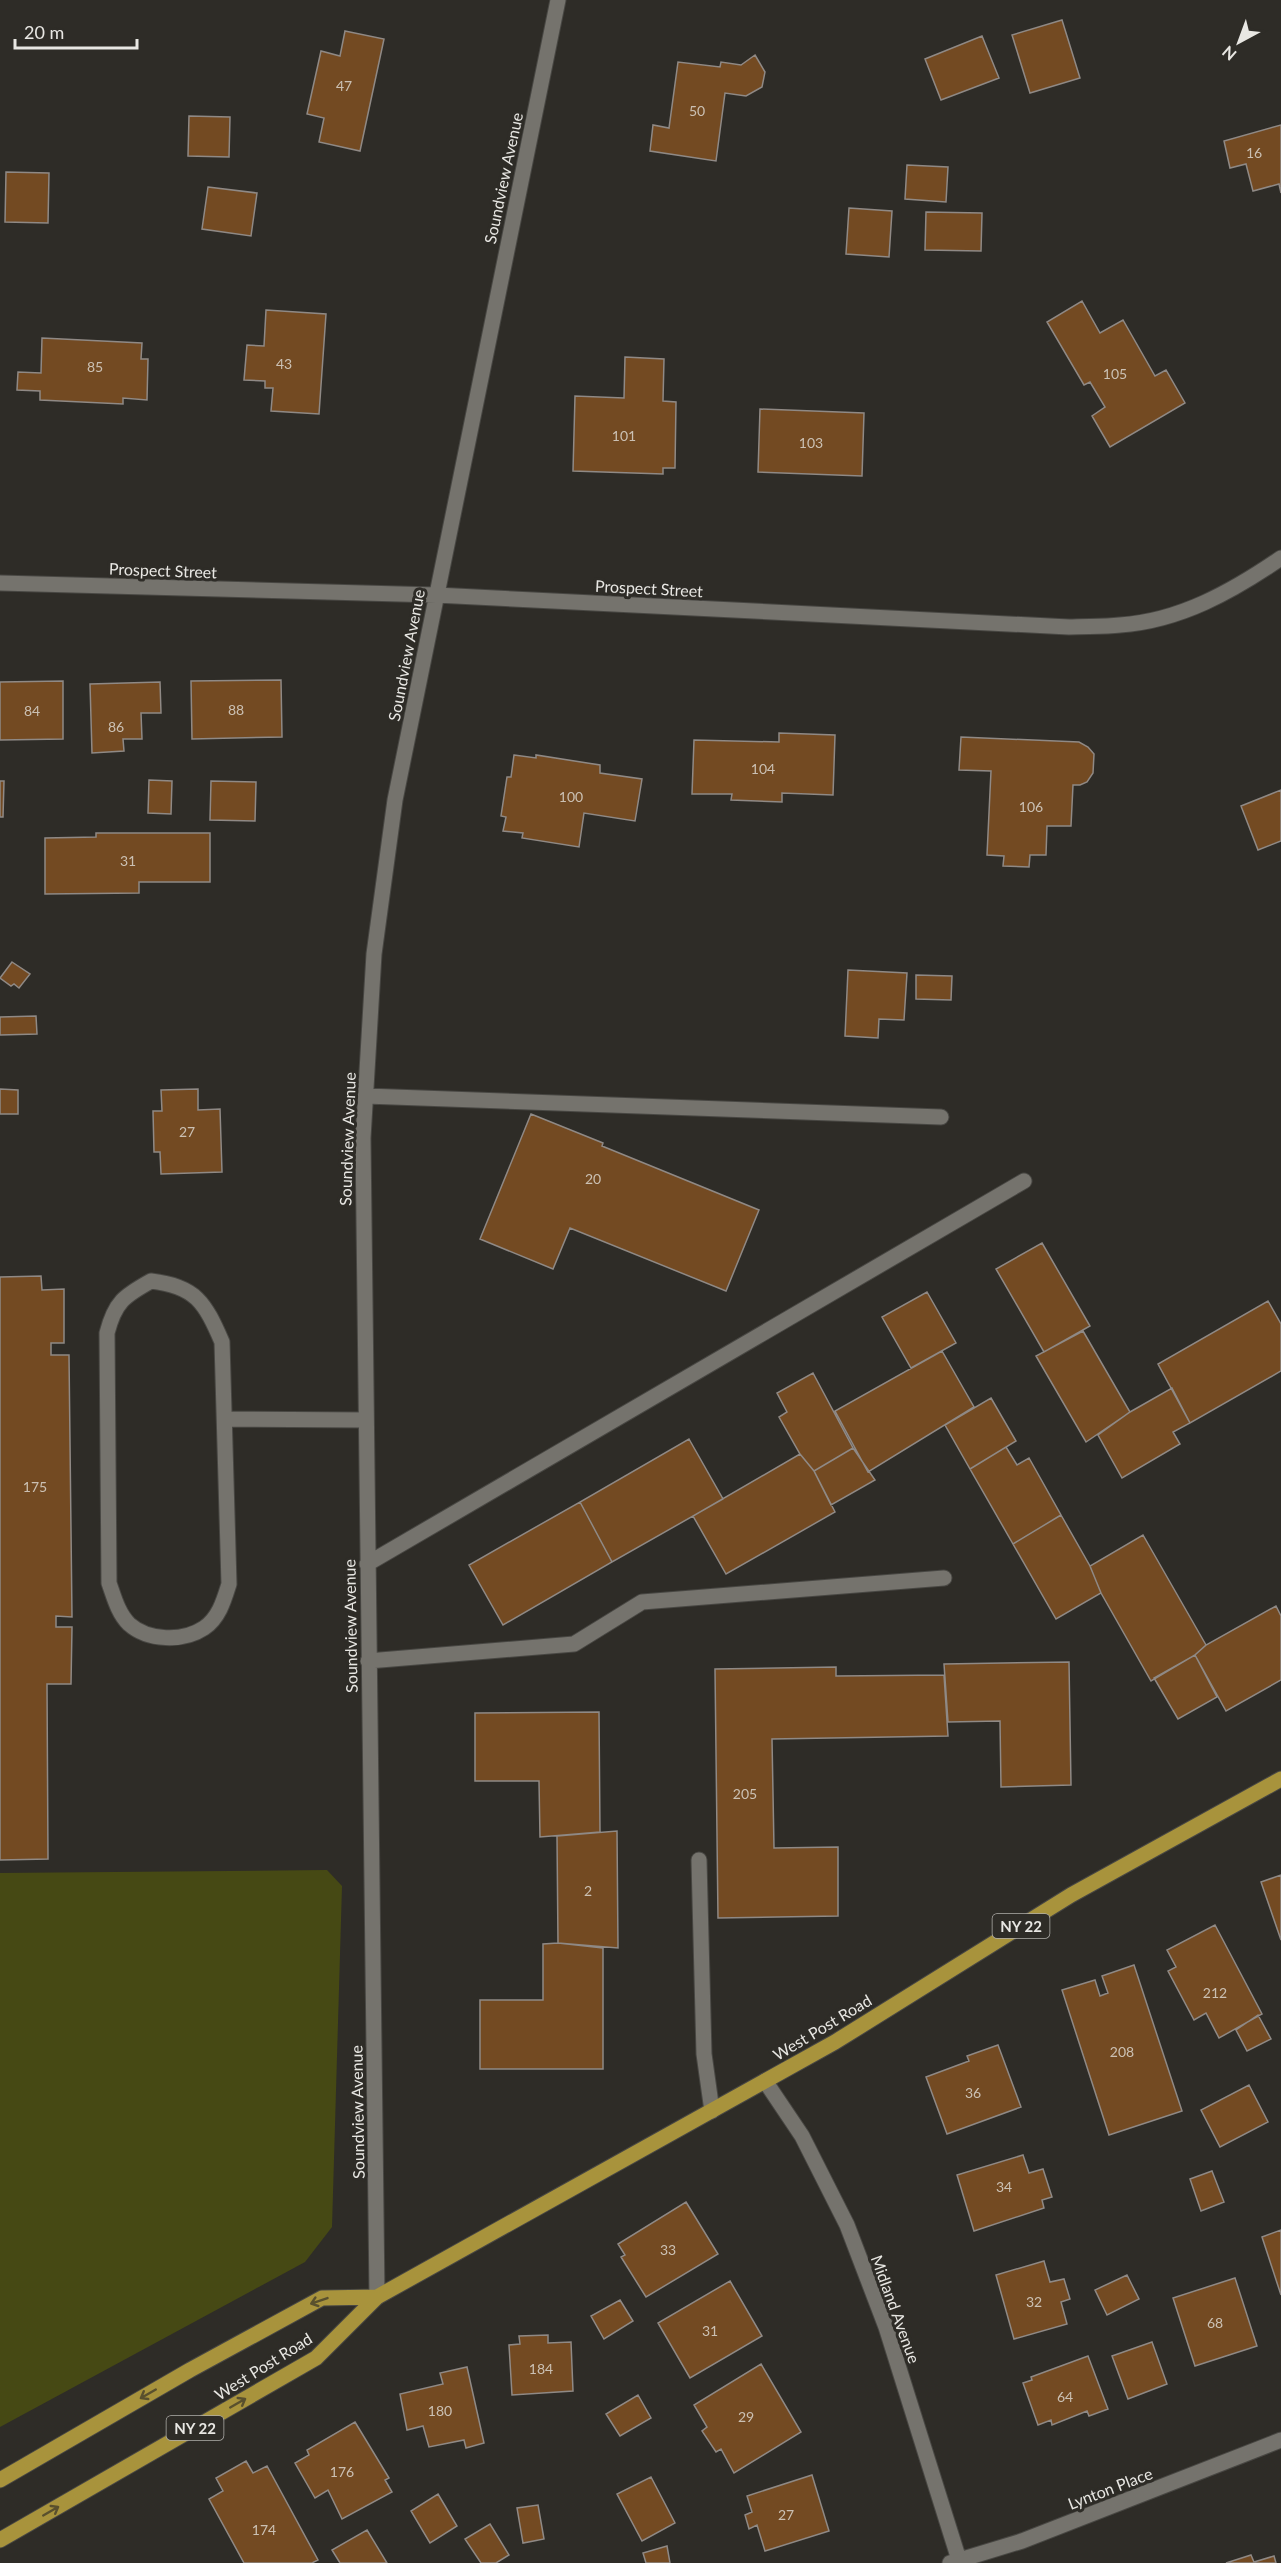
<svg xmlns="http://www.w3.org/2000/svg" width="1281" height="2563" font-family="Lato,sans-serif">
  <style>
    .green { fill: #464914 }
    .building { fill: #734a22; stroke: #8f8985; stroke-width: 1.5 }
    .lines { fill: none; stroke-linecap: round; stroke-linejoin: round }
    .minor-casing { stroke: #484743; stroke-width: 17 }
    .major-casing { stroke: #484743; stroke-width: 17 }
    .minor { stroke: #75736d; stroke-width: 15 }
    .major { stroke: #a8933c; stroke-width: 15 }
    .oneway { stroke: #59502e }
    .labels { text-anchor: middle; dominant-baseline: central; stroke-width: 6; stroke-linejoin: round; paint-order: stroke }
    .number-label { font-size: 14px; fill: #cbc0b3 }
    .shield { fill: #2e2c27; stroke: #b0afab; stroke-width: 1.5 }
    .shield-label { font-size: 15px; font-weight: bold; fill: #e8e7e3 }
    .street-label { font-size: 16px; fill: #e8e7e3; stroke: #2e2c27 }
  </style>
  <rect width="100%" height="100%" fill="#2e2c27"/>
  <path class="green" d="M327 1870 342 1886 332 2227 305 2262 0 2427V1873Z"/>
  <path class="building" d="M1062 20 1080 78 1030 93 1012 35Z
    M345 31 384 39 360 151 319 142 324 118 307 114 321 51 340 56Z
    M982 36 999 78 941 100 925 59Z
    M755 55 765 72 762 87 746 96 725 93 716 161 650 151 653 125 669 128 678 62 720 67 721 62 741 65Z
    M189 116 230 117 229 157 188 156Z
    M1281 125V193L1279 184 1253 191 1246 164 1230 168 1224 141Z
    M907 165 948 167 946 202 905 199Z
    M6 172 49 173 48 223 5 222Z
    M208 187 257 193 251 236 202 229Z
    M849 208 892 211 889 257 846 254Z
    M926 212 982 213 981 251 925 250Z
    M1082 301 1100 333 1123 320 1155 376 1166 370 1185 403 1110 447 1092 416 1105 407 1090 382 1084 385 1047 322Z
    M266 310 326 314 319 414 271 411 273 388H265V381L244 380 247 345 264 346Z
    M42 338 142 343 141 359H148L147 400 123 398V404L40 400V391L17 390 18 372 41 373Z
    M625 357 664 359 663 401 676 402 675 468H663V474L573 471 575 396 624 398Z
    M760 409 864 413 862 476 758 472Z
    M281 680 282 737 192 739 191 681Z
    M63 681V739L0 740V682Z
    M160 682 161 713H141L142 739H123L124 751 92 753 90 684Z
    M779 733 835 735 833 795 782 793V802L731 800 732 794H692L694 740 779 742Z
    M961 737 1079 742 1088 747 1094 754 1093 773 1087 782 1080 785H1073L1071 826H1047L1046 855H1030L1029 867 1003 866 1004 856 987 855 991 771 959 770Z
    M514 755 536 758V755L600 765V773L642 779 635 821 584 813 579 847 522 838 523 833 503 831 506 817 501 816 507 777H511Z
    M149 780 172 781 171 814 148 813Z
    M0 781H4L3 817H0Z
    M211 781 256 782 255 821 210 820Z
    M1281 790V841L1258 850 1241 806Z
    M96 833H210V882H139V893L45 894V838L96 837Z
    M12 962 30 974 19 988 14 984 11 986 0 978Z
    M848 970 907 973 904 1020 879 1019 878 1038 845 1036Z
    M916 975 952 976 951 1000 916 999Z
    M36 1016 37 1034 0 1035V1017Z
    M0 1089 18 1090V1114H0Z
    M198 1089V1110L220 1109 222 1172 161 1174 160 1152H154L153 1111H162L161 1090Z
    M531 1114 603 1143 602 1146 759 1210 726 1291 570 1228 553 1269 480 1239Z
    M1042 1243 1090 1326 1044 1352 996 1269Z
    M41 1276 42 1290 64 1289V1343H51V1355H69L72 1617 56 1616V1627H72L71 1684H47L48 1859 0 1860V1277Z
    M927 1292 956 1343 911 1368 882 1317Z
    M1268 1301 1281 1324V1371L1190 1423 1158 1364Z
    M1083 1331 1130 1412 1086 1442 1036 1356Z
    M942 1351 974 1407 868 1472 835 1411Z
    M813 1373 853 1448 814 1471 800 1454 779 1417 787 1412 777 1393Z
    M1172 1388 1190 1423 1173 1432 1180 1444 1122 1478 1098 1435 1130 1412Z
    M991 1398 1016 1441 970 1469 945 1425Z
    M689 1439 723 1499 612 1562 580 1502Z
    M1006 1447 1017 1465 1029 1458 1061 1515 1013 1544 970 1469Z
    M853 1448 875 1480 831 1505 814 1471Z
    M800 1454 814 1471 835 1512 726 1574 693 1516Z
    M580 1502 612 1562 503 1625 469 1565Z
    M1061 1515 1090 1566 1101 1593 1056 1619 1013 1544Z
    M1143 1535 1206 1645 1195 1655 1151 1681 1101 1593 1090 1566Z
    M1276 1606 1281 1616V1680L1226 1711 1195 1655 1206 1645Z
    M1195 1655 1217 1697 1178 1719 1154 1678Z
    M1069 1662 1071 1785 1001 1787 1000 1721 948 1722 944 1664Z
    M836 1667V1676L944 1675 948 1736 772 1739 774 1848 838 1847V1916L718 1918 715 1669Z
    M599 1712 600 1832 540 1837 539 1781H475V1713Z
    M617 1831 618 1948 558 1943 557 1836Z
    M1281 1875V1940L1261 1882Z
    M1215 1925 1262 2014 1219 2038 1206 2013 1194 2020 1168 1971 1176 1967 1167 1950Z
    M558 1943 603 1948V2069H480V2000H543V1944Z
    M1134 1965 1182 2111 1109 2135 1062 1990 1095 1980 1100 1996 1108 1993 1102 1976Z
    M1258 2015 1271 2039 1247 2051 1236 2030Z
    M998 2045 1021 2107 947 2134 926 2077 969 2061 967 2056Z
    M1249 2085 1268 2122 1220 2147 1201 2110Z
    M1023 2155 1029 2173 1043 2169 1052 2197 1042 2200 1044 2208 974 2231 957 2175Z
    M1212 2171 1224 2202 1201 2211 1190 2179Z
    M686 2202 718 2254 646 2297 621 2257 625 2255 618 2244Z
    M1281 2230V2295L1262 2237Z
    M1044 2261 1050 2282 1064 2279 1070 2299 1061 2302 1067 2324 1014 2339 996 2275Z
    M1127 2275 1139 2299 1107 2315 1095 2290Z
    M1235 2278 1257 2346 1195 2366 1173 2298Z
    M730 2281 762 2336 690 2378 658 2323Z
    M620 2300 633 2321 604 2339 591 2316Z
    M548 2335V2343L571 2342 573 2391 512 2395 509 2345 520 2344 519 2336Z
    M1152 2342 1167 2384 1128 2399 1112 2356Z
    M1088 2356 1108 2409 1089 2416 1087 2411 1052 2425 1051 2420 1038 2425 1023 2383 1032 2380 1031 2377Z
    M761 2364 801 2432 734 2473 721 2449 716 2452 702 2431 707 2427 694 2405Z
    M467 2367 484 2443 466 2448 464 2440 429 2447 423 2426 407 2430 400 2394 443 2384 440 2373Z
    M638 2395 651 2418 620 2436 606 2414Z
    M355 2422 389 2478 385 2480 392 2492 342 2519 328 2490 315 2498 295 2463 309 2455 307 2450Z
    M246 2461 253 2473 267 2466 318 2560 312 2563H244L209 2499 223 2491 216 2478Z
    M812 2475 829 2531 765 2551 757 2525 749 2529 745 2515 752 2512 747 2496Z
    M651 2477 675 2523 642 2541 617 2494Z
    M438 2494 457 2526 430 2543 411 2511Z
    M538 2505 544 2539 523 2543 517 2508Z
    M490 2524 509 2555 496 2563H481L465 2539Z
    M367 2530 387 2563H340L332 2550Z
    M667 2546 670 2563H646L643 2553Z
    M1251 2555 1254 2562 1274 2556 1276 2563H1226Z"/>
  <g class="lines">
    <g class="minor-casing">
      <path id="minor" d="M0 583 436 595 1069 627C1086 626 1103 627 1120 625 1180 621 1233 591 1281 558
        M366 1096 941 1117
        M151 1281C196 1286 205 1303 222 1342L229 1584C224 1600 219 1618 204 1628 183 1642 148 1641 129 1624 118 1613 114 1597 109 1583L107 1333C115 1302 124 1296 151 1281Z
        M226 1419 365 1420
        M367 1564 1024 1181
        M368 1661 574 1644 642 1602 944 1578
        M699 1860 704 2054 712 2111
        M765 2081 802 2136 847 2225 886 2327 960 2563
        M377 2297 363 1138 374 954 395 800 558 0
        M950 2563 1022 2541 1281 2440"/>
    </g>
    <g class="major-casing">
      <path id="major" d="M0 2480 190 2370 322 2298 377 2297
        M0 2540 316 2358 377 2297 835 2042 1071 1895 1281 1779"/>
    </g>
    <use href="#minor" class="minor"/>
    <use href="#major" class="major"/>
  </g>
  <defs><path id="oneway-shaft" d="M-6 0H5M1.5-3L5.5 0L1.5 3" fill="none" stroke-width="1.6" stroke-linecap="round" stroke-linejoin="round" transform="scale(1.5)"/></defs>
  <g class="oneway">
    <use href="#oneway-shaft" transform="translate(319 2301) rotate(161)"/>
    <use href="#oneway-shaft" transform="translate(148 2394) rotate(150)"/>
    <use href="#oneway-shaft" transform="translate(238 2403) rotate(-30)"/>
    <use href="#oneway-shaft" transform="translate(51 2511) rotate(-30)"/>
  </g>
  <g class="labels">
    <g class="number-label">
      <text x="344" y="85">47</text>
      <text x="697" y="110">50</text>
      <text x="1254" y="152">16</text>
      <text x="284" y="363">43</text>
      <text x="95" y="366">85</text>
      <text x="1115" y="373">105</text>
      <text x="624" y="435">101</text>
      <text x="811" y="442">103</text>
      <text x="236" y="709">88</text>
      <text x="32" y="710">84</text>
      <text x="116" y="726">86</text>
      <text x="763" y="768">104</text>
      <text x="571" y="796">100</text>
      <text x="1031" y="806">106</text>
      <text x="128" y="860">31</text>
      <text x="187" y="1131">27</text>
      <text x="593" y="1178">20</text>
      <text x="35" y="1486">175</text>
      <text x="745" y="1793">205</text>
      <text x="588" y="1890">2</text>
      <text x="1215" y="1992">212</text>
      <text x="1122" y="2051">208</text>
      <text x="973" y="2092">36</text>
      <text x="1004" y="2186">34</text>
      <text x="668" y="2249">33</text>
      <text x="1034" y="2301">32</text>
      <text x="1215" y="2322">68</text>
      <text x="710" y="2330">31</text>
      <text x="541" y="2368">184</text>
      <text x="1065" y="2396">64</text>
      <text x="440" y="2410">180</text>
      <text x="746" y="2416">29</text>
      <text x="342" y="2471">176</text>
      <text x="786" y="2514">27</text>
      <text x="264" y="2529">174</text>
    </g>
    <g class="shield">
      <rect x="992.5" y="1914" width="57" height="24" rx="4.5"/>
      <rect x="166.5" y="2416" width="57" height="24" rx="4.5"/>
    </g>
    <g class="shield-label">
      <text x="1021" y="1926">NY 22</text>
      <text x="195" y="2428">NY 22</text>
    </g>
    <g class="street-label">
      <text transform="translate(503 178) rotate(-78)">Soundview Avenue</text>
      <text transform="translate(163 570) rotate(2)">Prospect Street</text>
      <text transform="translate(649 588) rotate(3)">Prospect Street</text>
      <text transform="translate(406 655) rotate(-79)">Soundview Avenue</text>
      <text transform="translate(347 1139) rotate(-88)">Soundview Avenue</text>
      <text transform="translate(350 1626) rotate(-91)">Soundview Avenue</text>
      <text transform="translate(822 2027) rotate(-31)">West Post Road</text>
      <text transform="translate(357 2112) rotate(-91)">Soundview Avenue</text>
      <text transform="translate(896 2309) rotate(70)">Midland Avenue</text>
      <text transform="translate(263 2366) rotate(-32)">West Post Road</text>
      <text transform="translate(1110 2488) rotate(-21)">Lynton Place</text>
    </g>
  </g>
  <g transform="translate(1239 42) rotate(221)" stroke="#2e2c27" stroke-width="4.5" paint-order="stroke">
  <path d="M0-4.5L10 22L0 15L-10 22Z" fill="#e8e7e3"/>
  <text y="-9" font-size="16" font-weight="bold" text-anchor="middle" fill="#e8e7e3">N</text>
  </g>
  <path d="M15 39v9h122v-9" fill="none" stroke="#e8e7e3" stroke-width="3"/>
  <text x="24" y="39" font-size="18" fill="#e8e7e3" stroke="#2e2c27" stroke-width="4.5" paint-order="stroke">20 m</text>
</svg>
